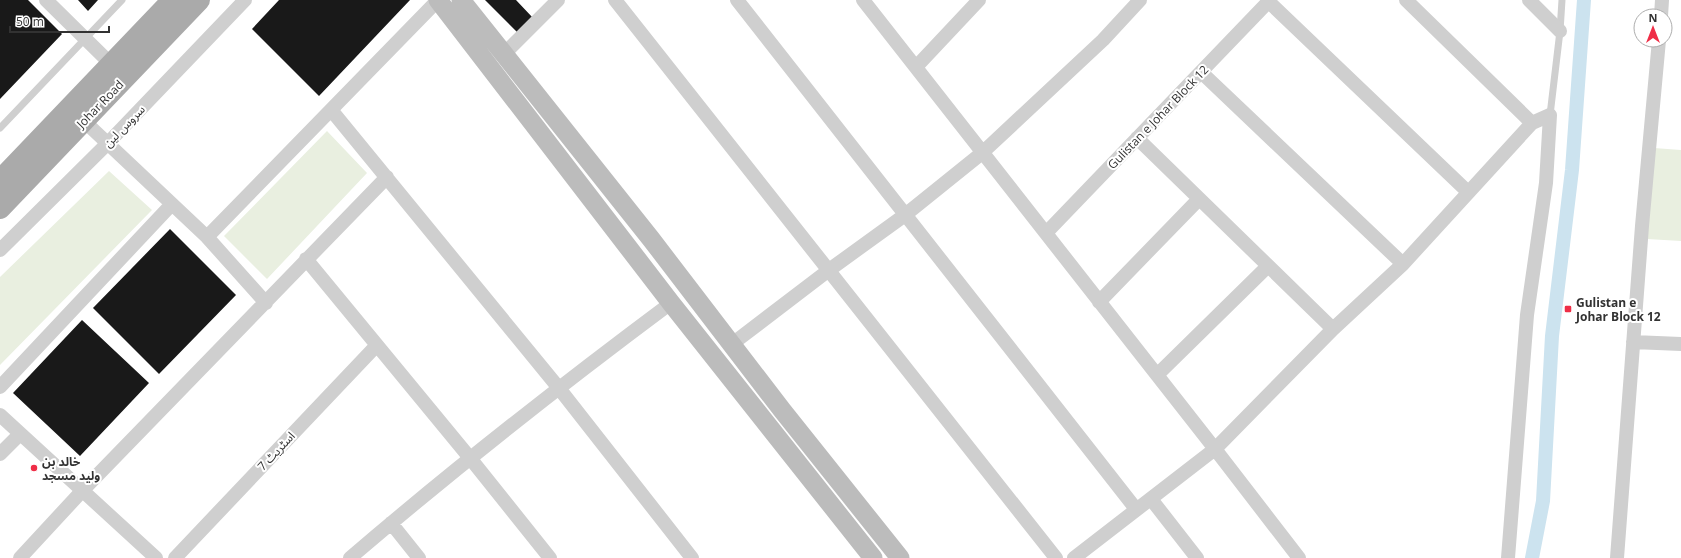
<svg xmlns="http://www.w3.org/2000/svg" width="1681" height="558" font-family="'Open Sans','Noto Sans Arabic',sans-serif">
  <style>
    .green { fill: #e9efe0 }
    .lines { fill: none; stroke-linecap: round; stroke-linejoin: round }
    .canal { stroke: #cce3ef; stroke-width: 14 }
    .building { fill: #191919 }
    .lane { stroke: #cfcfcf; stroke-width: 7 }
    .street { stroke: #cfcfcf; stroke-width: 14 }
    .secondary { stroke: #bcbcbc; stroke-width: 19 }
    .primary { stroke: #aaa; stroke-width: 22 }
    .poi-dot { fill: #ef2e47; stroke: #fff; stroke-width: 1.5 }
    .labels { text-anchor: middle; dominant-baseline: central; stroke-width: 4; stroke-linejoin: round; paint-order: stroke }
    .street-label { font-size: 12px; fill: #323232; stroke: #fff }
    .poi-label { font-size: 12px; font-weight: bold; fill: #323232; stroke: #fff; text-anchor: start }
  </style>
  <rect width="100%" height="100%" fill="#fff"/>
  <path class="green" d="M327 131 367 173 267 279 224 236Z
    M1654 148 1681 150V241L1647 239Z
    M109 171 152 210 0 365V277Z"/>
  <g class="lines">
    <path class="canal" d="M1532 558 1543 501 1552 336 1572 170 1584 0"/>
  </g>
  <path class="building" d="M0 0H28L62 34 0 99Z
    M78 0H98L88 11Z
    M279 0H410L319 96 252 29Z
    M485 0H516L533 18 518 33Z
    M170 229 236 295 159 374 93 308Z
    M82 320 149 383 80 456 13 393Z"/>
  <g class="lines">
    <path class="lane" d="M1550 115 1560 31 1562 0
      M0 128 122 0"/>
    <path class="street" d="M46 0 111 64
      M615 0 1056 558
      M737 0 1136 509
      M863 0 1215 449 1299 558
      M1406 0 1532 123
      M1529 0 1560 31
      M1269 2 1468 192
      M1661 16 1662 0
      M504 54 558 0
      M916 67 979 0
      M1201 72 1403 264
      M332 111 558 387 692 558
      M84 121 207 237 266 303
      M1137 138 1333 329
      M1046 233 1270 0
      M207 237 438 0
      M0 250 107 144 245 0
      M306 259 470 458 550 558
      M1099 302 1199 199
      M1633 342 1681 344
      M732 344 829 270 905 215 982 153 1103 40 1140 0
      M1157 375 1268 266
      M0 387 172 204
      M0 415 156 558
      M0 454 20 434
      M1151 499 1197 558
      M391 523 419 558
      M20 558 82 491 387 177
      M175 558 377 345
      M350 558C454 469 561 385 671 303
      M1074 558 1215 449 1333 329 1403 264 1532 123 1550 115 1546 183 1527 315 1508 558
      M1617 558 1642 226 1659 40"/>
    <path class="secondary" d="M438 0 671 303 873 558
      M461 0 651 239 782 410 900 558"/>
    <path class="primary" d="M0 181 173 0
      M0 208 199 0"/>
  </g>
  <g class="poi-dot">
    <rect x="1564" y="305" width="8" height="8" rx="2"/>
    <circle cx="34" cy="468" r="4"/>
  </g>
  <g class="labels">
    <g class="street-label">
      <text transform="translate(100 104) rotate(-46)">Johar Road</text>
      <text transform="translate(1158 117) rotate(-46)">Gulistan e Johar Block 12</text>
      <text transform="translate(124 126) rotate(-46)">سروس لین</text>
      <text transform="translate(276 451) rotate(-47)">اسٹریٹ 7</text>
    </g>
    <g class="poi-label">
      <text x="1576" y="302">Gulistan e<tspan x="1576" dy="14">Johar Block 12</tspan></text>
      <text x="42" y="461">خالد بن<tspan x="42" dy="14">ولید مسجد</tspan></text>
    </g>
  </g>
  <g transform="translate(1653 28)"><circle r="19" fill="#ffffff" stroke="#adadad"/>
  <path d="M0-3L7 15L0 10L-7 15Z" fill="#ef2e47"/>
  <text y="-6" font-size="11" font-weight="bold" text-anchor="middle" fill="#323232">N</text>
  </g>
  <path d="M10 26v6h99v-6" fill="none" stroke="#323232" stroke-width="2"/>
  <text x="16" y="26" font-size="12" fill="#323232" stroke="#ffffff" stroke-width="3" paint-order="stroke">50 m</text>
</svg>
